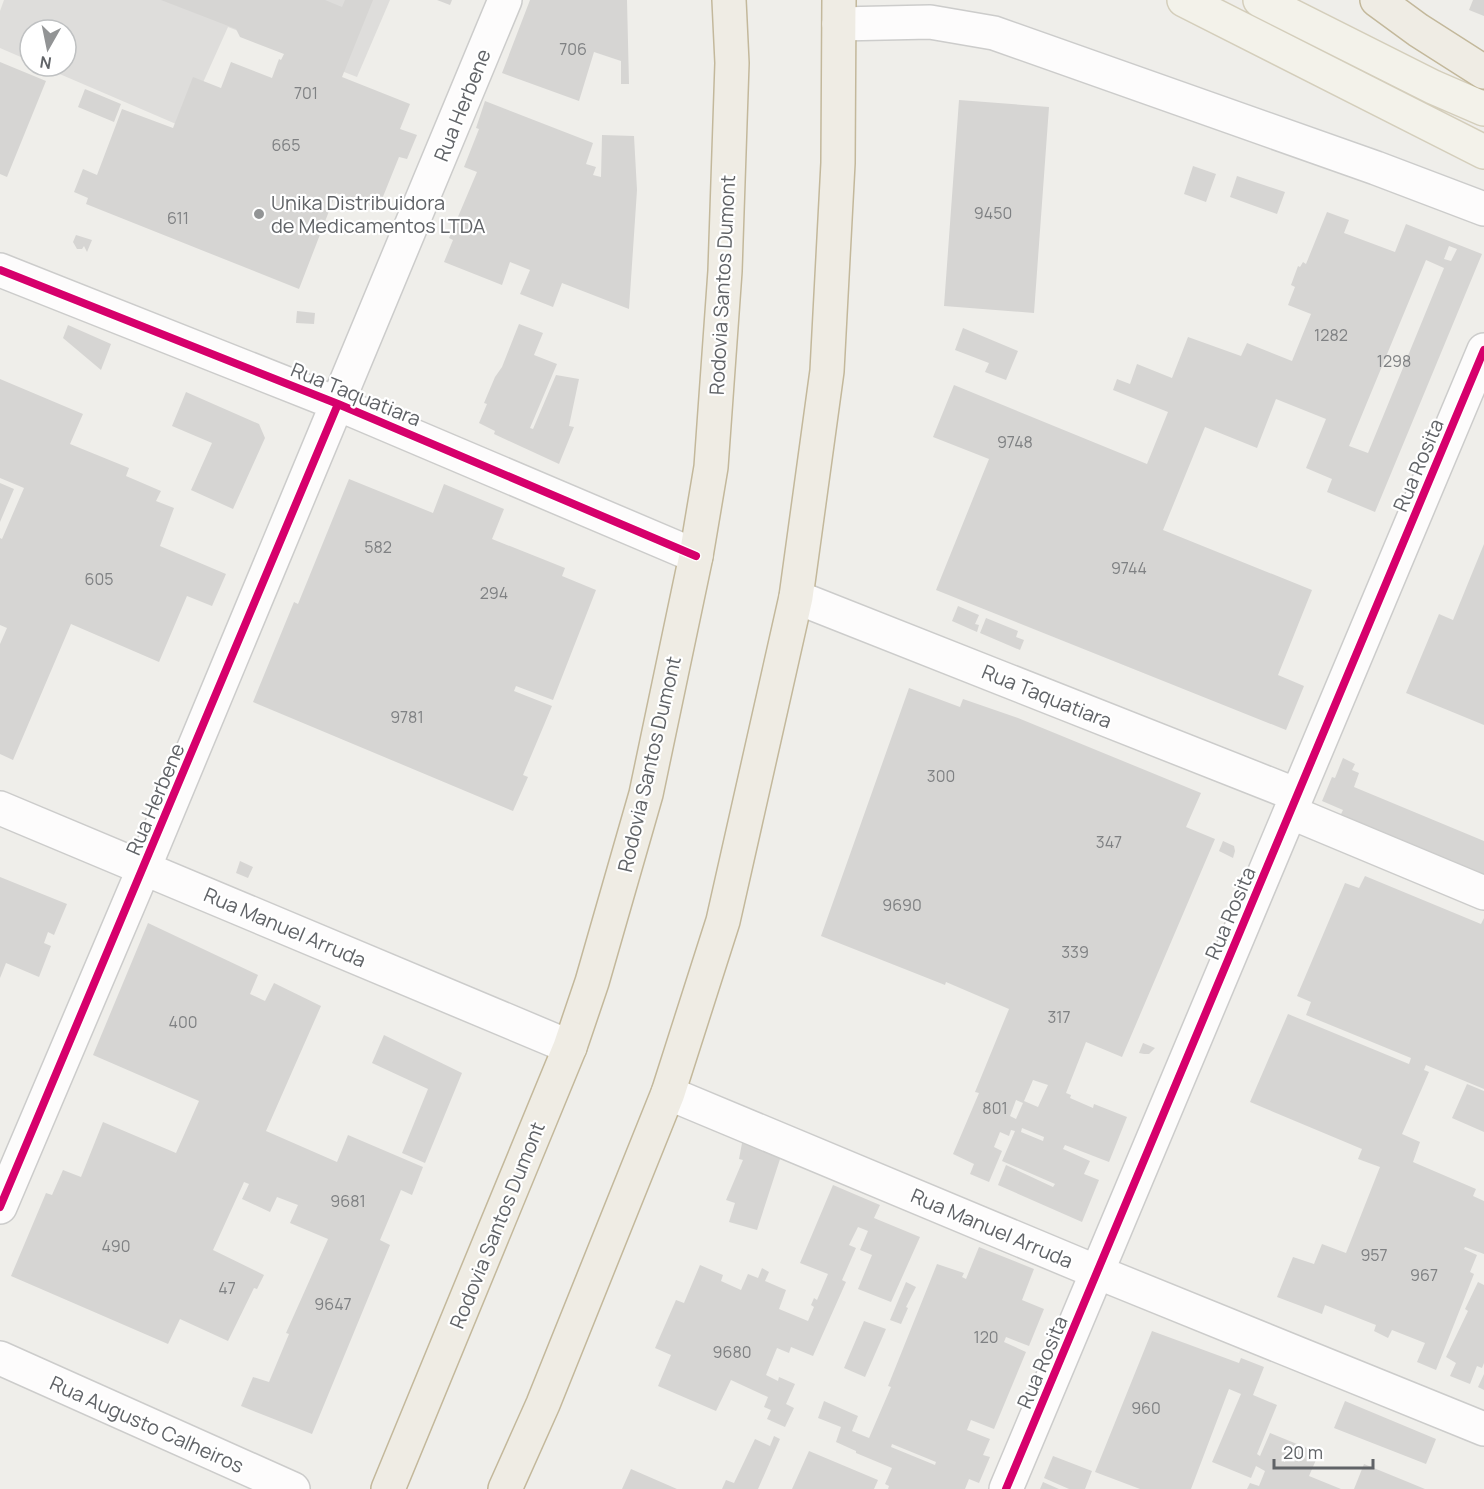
<svg xmlns="http://www.w3.org/2000/svg" width="1484" height="1489" font-family="Manrope,sans-serif">
  <style>
    .industrial { fill: #dedddb }
    .building { fill: #d6d5d3; fill-rule: evenodd }
    .lines { fill: none; stroke-linecap: round; stroke-linejoin: round }
    .minor-casing { stroke: #cccccb; stroke-width: 36 }
    .major-casing { stroke: #d4cebb; stroke-width: 36 }
    .highway-casing { stroke: #c3b89b; stroke-width: 36 }
    .minor { stroke: #fdfcfc; stroke-width: 33 }
    .major { stroke: #f3f2ea; stroke-width: 33 }
    .highway { stroke: #efece4; stroke-width: 33 }
    .cycleway-casing { stroke: #fff; stroke-width: 11 }
    .cycleway { stroke: #d6006c; stroke-width: 8 }
    .poi-dot { fill: #929495; stroke: #fff; stroke-width: 2 }
    .labels { text-anchor: middle; dominant-baseline: central; stroke-width: 4.5; stroke-linejoin: round; paint-order: stroke }
    .number-label { font-size: 16px; fill: #7f8183 }
    .street-label { font-size: 20px; fill: #606367; stroke: #fff }
    .poi-label { font-size: 20px; fill: #606367; stroke: #fff; text-anchor: start }
  </style>
  <rect width="100%" height="100%" fill="#efeeea"/>
  <path class="industrial" d="M4 0H390L357 77 228 27 183 127 41 66H66V30H30V61L0 48V11Z"/>
  <path class="building" d="M161 0H325L342 7 345 0H373L342 77 410 104 400 129 417 135 407 159 399 157 378 209 336 193 299 289 86 204 88 198 74 192 83 169 97 175 122 109 173 128 193 77 221 88 231 62 272 78 279 59 281 60 284 54 240 37 236 29Z
    M437 0H452L450 5Z
    M530 0H627L629 84H621V61L594 52 579 101 502 73Z
    M1473 0H1484V16L1469 10Z
    M0 62 46 81 7 177 0 174Z
    M85 89 121 104 114 122 78 107Z
    M959 100 1049 107 1034 313 944 306Z
    M485 101 593 143 586 164 596 167 593 175 601 177 602 135 634 136 637 190 629 309 562 283 553 307 520 294 530 270 510 262 502 285 444 262 453 240 449 238 477 172 464 167 479 129 476 128Z
    M1193 166 1216 174 1206 202 1184 194Z
    M1237 176 1285 192 1277 214 1230 197Z
    M1327 212 1349 220 1344 233 1395 252 1406 224 1482 254 1375 512 1327 492 1332 479 1306 468 1326 419 1276 399 1257 448 1205 427 1163 530 1312 590 1278 675 1304 686 1286 730 936 590 989 459 933 437 954 385 1147 464 1168 412 1113 390 1117 379 1130 384 1137 364 1172 378 1188 337 1241 356 1247 343 1292 361 1311 314 1288 305 1295 287 1291 285 1298 266 1300 267 1303 262 1306 264ZM1449 246 1457 249 1451 261 1444 259ZM1426 260 1444 268 1368 453 1349 446Z
    M76 235 92 240 87 252 84 246 82 249H77L73 242Z
    M297 311 315 313 314 324 296 323Z
    M519 324 543 333 534 355 557 364 530 428 533 429 556 375 579 379 569 426 574 427 559 464 494 434 495 431 479 423 487 404 484 403 495 377 502 367Z
    M68 325 111 344 101 370 63 338Z
    M963 328 1018 351 1006 380 985 372 989 363 955 350Z
    M0 379 83 414 70 444 129 468 126 476 161 491 156 501 174 508 160 546 226 574 212 606 187 596 159 662 71 624 13 760 0 754V644L7 628 0 625V538L2 539 24 488 0 478Z
    M186 392 259 424 265 438 233 509 191 490 212 443 172 426Z
    M349 479 433 513 444 484 504 509 492 539 565 568 562 576 596 590 553 700 516 686 514 691 552 706 523 775 528 777 513 811 253 702 294 602 298 604Z
    M0 483 14 489 0 522Z
    M1484 544V725L1406 693 1439 614 1453 620Z
    M958 606 979 615 975 624 979 625 977 632 952 621Z
    M986 618 1018 631 1016 637 1024 640 1020 650 980 633Z
    M909 688 960 707 963 699 1018 718 1201 793 1186 827 1215 839 1122 1057 1086 1042 1066 1093 1071 1095 1070 1098 1093 1108 1094 1104 1127 1117 1109 1162 1065 1145 1063 1149 1090 1161 1084 1174 1099 1180 1082 1222 998 1185 1006 1165 1053 1187 1055 1184 1002 1161 1015 1131 1011 1130 1009 1136 1000 1132 994 1147 1002 1151 989 1182 970 1174 974 1164 953 1154 979 1093 975 1092 1009 1009 946 982 945 985 821 936ZM1033 1080 1048 1085 1038 1107 1024 1101ZM1016 1100 1023 1103 1016 1119 1010 1116ZM1022 1128 1044 1137 1043 1141 1021 1132Z
    M1343 758 1355 764 1352 770 1359 773 1354 787 1484 841V886L1340 816 1343 810 1322 801 1332 777 1335 778Z
    M1223 841 1234 846 1235 851 1233 858 1219 851Z
    M240 861 253 867 248 878 236 873Z
    M1365 876 1481 924 1484 918V1089L1426 1065 1424 1070 1429 1072 1402 1134 1420 1142 1413 1162 1476 1189 1473 1196 1484 1201V1254L1465 1247 1464 1249 1477 1255 1470 1272 1474 1274 1436 1370 1417 1362 1425 1343 1392 1330 1388 1338 1374 1331 1376 1325 1325 1305 1322 1314 1277 1297 1293 1257 1314 1264 1322 1244 1346 1253 1380 1167 1358 1159 1362 1149 1250 1102 1288 1014 1409 1064 1411 1058 1306 1015 1311 1002 1297 996 1345 883 1359 888Z
    M0 877 67 904 54 935 48 932 44 943 51 946 39 977 6 963 0 978Z
    M148 923 258 975 250 994 265 1001 274 983 321 1006 266 1131 337 1162 348 1135 423 1167 412 1195 401 1190 380 1240 390 1245 312 1434 241 1406 253 1377 269 1382 289 1334 286 1333 328 1239 290 1223 298 1205 277 1197 270 1212 242 1199 249 1184 244 1182 213 1250 264 1275 257 1289 254 1288 228 1341 180 1319 168 1344 11 1276 46 1193 52 1195 63 1170 81 1177 103 1122 176 1153 199 1101 93 1055Z
    M384 1035 462 1073 425 1163 402 1153 428 1089 372 1063Z
    M1143 1043 1155 1048 1149 1054H1144L1139 1053Z
    M1467 1084 1484 1091V1132L1452 1118Z
    M743 1138 782 1153 757 1230 729 1222 735 1203 726 1200 743 1160 739 1159Z
    M833 1185 880 1205 874 1218 920 1237 891 1302 858 1289 872 1255 860 1250 868 1231 858 1227 849 1245 856 1248 842 1280 846 1282 813 1356 791 1347 789 1353 777 1348 766 1375 778 1381 779 1377 795 1384 786 1404 794 1408 785 1427 767 1419 771 1410 764 1407 768 1397 731 1380 716 1411 658 1386 671 1355 655 1348 676 1300 684 1303 700 1265 723 1275 721 1281 741 1290 748 1274 758 1278 762 1268 769 1272 765 1281 786 1290 779 1309 808 1321 814 1307 811 1305 814 1298 817 1300 828 1274 800 1263Z
    M979 1247 1034 1269 1022 1300 1044 1309 1029 1346 1006 1337 1004 1342 1026 1352 994 1429 971 1420 967 1430 990 1439 983 1455 990 1457 979 1483 969 1479 965 1489H888L889 1486 885 1484 892 1468 856 1453V1451L836 1442 841 1427 818 1418 824 1401 858 1416 852 1431 869 1438 891 1387 888 1386 937 1264 964 1273 962 1277 966 1279ZM892 1444 936 1462 935 1465 891 1447Z
    M906 1282 916 1287 906 1307 908 1308 901 1324 890 1320Z
    M1478 1282 1484 1285V1363L1482 1368 1477 1366 1470 1384 1450 1376 1456 1363 1446 1357 1468 1311 1465 1309Z
    M864 1321 886 1329 865 1377 844 1368Z
    M1152 1331 1239 1363 1241 1358 1264 1367 1253 1395 1277 1405 1257 1454 1260 1456 1270 1433 1319 1453 1309 1476 1341 1489H1247L1250 1483 1259 1486 1265 1471 1256 1466 1251 1478 1212 1462 1241 1394 1229 1389 1191 1489H1140L1095 1472Z
    M1484 1374V1390L1478 1387Z
    M1345 1401 1436 1439 1426 1464 1334 1428Z
    M774 1436 780 1439 758 1489H722L726 1480 734 1483 755 1439 770 1446Z
    M809 1451 878 1480 874 1489H792Z
    M1053 1456 1092 1471 1085 1489H1069L1044 1478Z
    M1364 1464 1425 1489H1354Z
    M631 1469 677 1489H622Z
    M1043 1482 1059 1489H1040Z"/>
  <g class="lines">
    <g class="minor-casing">
      <path id="minor" d="M839 24 930 22 994 33 1376 168 1484 209
        M0 270 338 404 696 556
        M796 597 1297 795
        M0 808 570 1047
        M1290 812 1484 893
        M668 1093 1097 1272 1484 1429
        M0 1207 144 868 505 0
        M0 1358 293 1489
        M1006 1489 1484 350"/>
    </g>
    <g class="major-casing">
      <path id="major" d="M1184 0 1484 152
        M1260 0 1433 87 1484 109"/>
    </g>
    <g class="highway-casing">
      <path id="highway" d="M1377 0 1418 30 1484 72
        M388 1489 570 1047 592 982 646 794 696 556 711 467 725 271 732 63 729 0
        M505 1489 543 1404 668 1093 723 921 796 597 827 371 838 163 839 0"/>
    </g>
    <use href="#minor" class="minor"/>
    <use href="#major" class="major"/>
    <use href="#highway" class="highway"/>
    <g class="cycleway-casing">
      <path id="cycleway" d="M0 270 338 404 696 556
        M0 1207 338 404
        M1006 1489 1484 350"/>
    </g>
    <use href="#cycleway" class="cycleway"/>
  </g>
  <circle class="poi-dot" cx="259" cy="214" r="6"/>
  <g class="labels">
    <g class="number-label">
      <text x="573" y="49">706</text>
      <text x="306" y="93">701</text>
      <text x="286" y="145">665</text>
      <text x="993" y="213">9450</text>
      <text x="178" y="218">611</text>
      <text x="1331" y="335">1282</text>
      <text x="1394" y="361">1298</text>
      <text x="1015" y="442">9748</text>
      <text x="378" y="547">582</text>
      <text x="1129" y="568">9744</text>
      <text x="99" y="579">605</text>
      <text x="494" y="593">294</text>
      <text x="407" y="717">9781</text>
      <text x="941" y="776">300</text>
      <text x="1109" y="842">347</text>
      <text x="902" y="905">9690</text>
      <text x="1075" y="952">339</text>
      <text x="1059" y="1017">317</text>
      <text x="183" y="1022">400</text>
      <text x="995" y="1108">801</text>
      <text x="348" y="1201">9681</text>
      <text x="116" y="1246">490</text>
      <text x="1374" y="1255">957</text>
      <text x="1424" y="1275">967</text>
      <text x="227" y="1288">47</text>
      <text x="333" y="1304">9647</text>
      <text x="986" y="1337">120</text>
      <text x="732" y="1352">9680</text>
      <text x="1146" y="1408">960</text>
    </g>
    <g class="street-label">
      <text transform="translate(462 105) rotate(-68)">Rua Herbene</text>
      <text transform="translate(722 285) rotate(-87)">Rodovia Santos Dumont</text>
      <text transform="translate(356 394) rotate(22)">Rua Taquatiara</text>
      <text transform="translate(1418 465) rotate(-67)">Rua Rosita</text>
      <text transform="translate(1047 696) rotate(22)">Rua Taquatiara</text>
      <text transform="translate(649 764) rotate(-77)">Rodovia Santos Dumont</text>
      <text transform="translate(155 799) rotate(-67)">Rua Herbene</text>
      <text transform="translate(1230 913) rotate(-67)">Rua Rosita</text>
      <text transform="translate(285 927) rotate(23)">Rua Manuel Arruda</text>
      <text transform="translate(497 1225) rotate(-68)">Rodovia Santos Dumont</text>
      <text transform="translate(992 1228) rotate(23)">Rua Manuel Arruda</text>
      <text transform="translate(1042 1362) rotate(-67)">Rua Rosita</text>
      <text transform="translate(147 1424) rotate(24)">Rua Augusto Calheiros</text>
    </g>
    <g class="poi-label">
      <text x="271" y="202">Unika Distribuidora<tspan x="271" dy="23">de Medicamentos LTDA</tspan></text>
    </g>
  </g>
  <g transform="translate(48 48) rotate(189)"><circle r="28" fill="#ffffff" stroke="#bfc1c2" stroke-width="1.5"/>
  <path d="M0-4.5L10 22L0 15L-10 22Z" fill="#929495"/>
  <text y="-9" font-size="16" font-weight="bold" text-anchor="middle" fill="#606367">N</text>
  </g>
  <path d="M1274 1459v9h99v-9" fill="none" stroke="#606367" stroke-width="3"/>
  <text x="1283" y="1459" font-size="18" fill="#606367" stroke="#ffffff" stroke-width="4.5" paint-order="stroke">20 m</text>
</svg>
